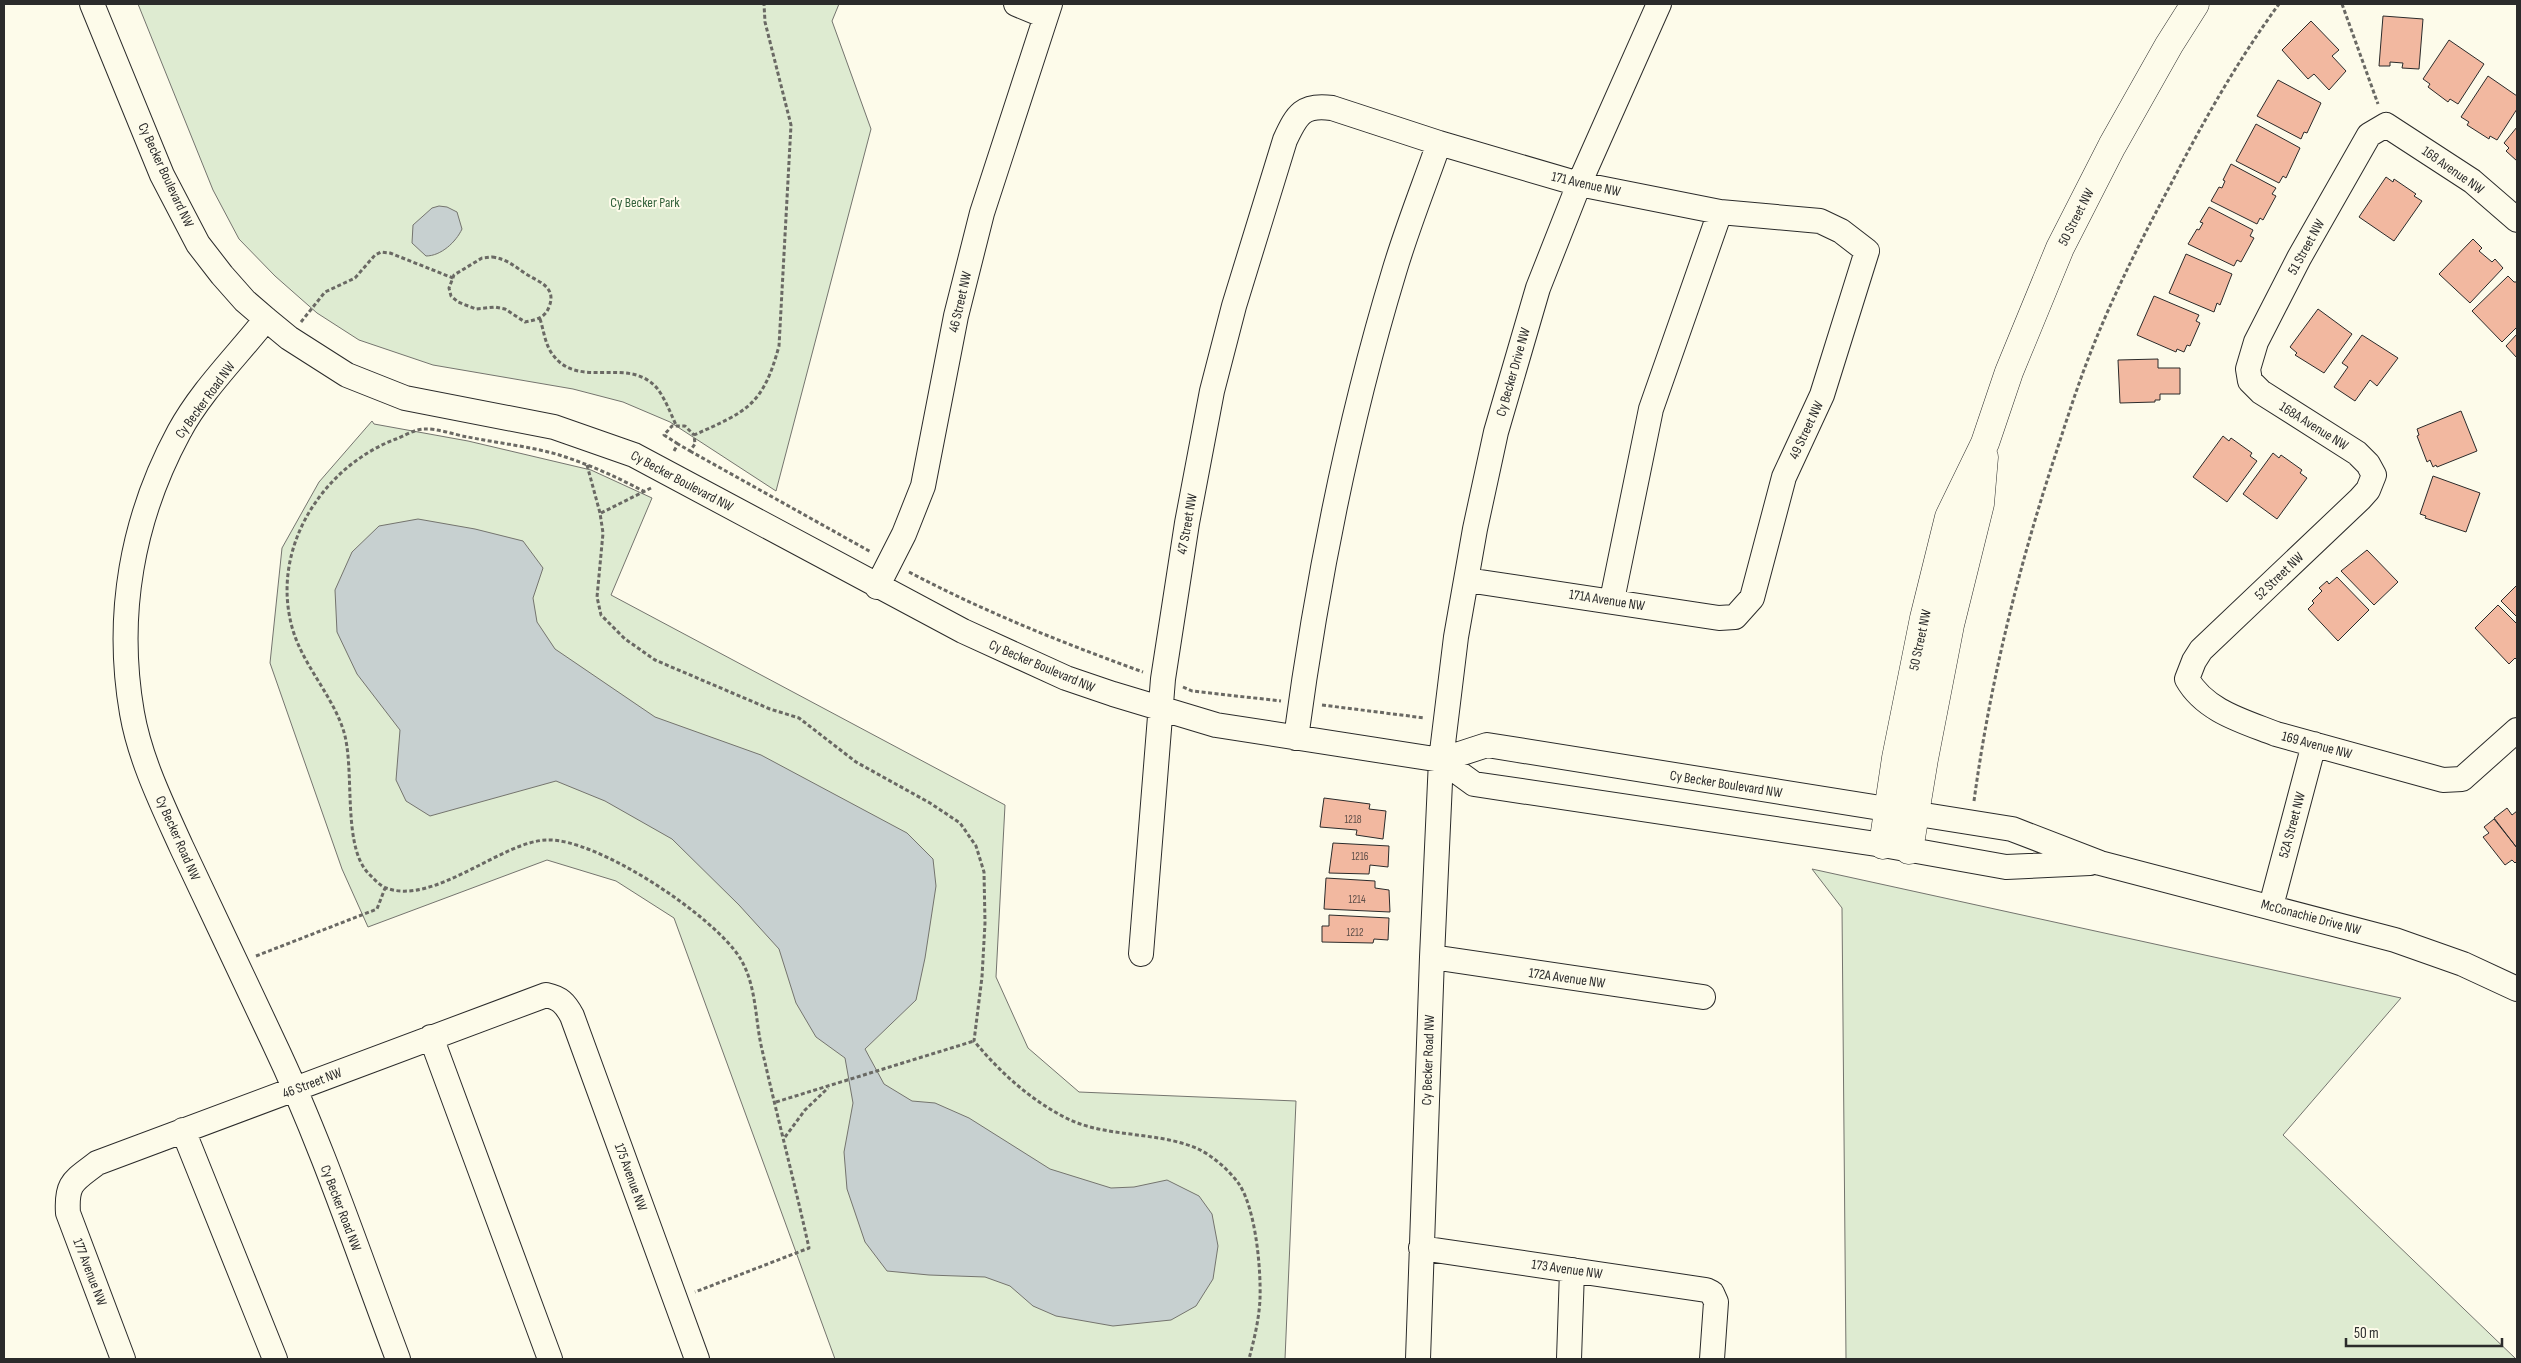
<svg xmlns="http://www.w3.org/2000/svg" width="2521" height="1363" font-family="'Sofia Sans Condensed',sans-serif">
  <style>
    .green { fill: #deebd1; stroke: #74746e }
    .water { fill: #c7d0d0; stroke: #74746e }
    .building { fill: #f2b8a0; stroke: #2b2b2b }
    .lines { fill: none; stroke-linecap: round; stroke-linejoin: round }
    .minor-casing { stroke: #2b2b2b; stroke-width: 26 }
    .major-casing { stroke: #2b2b2b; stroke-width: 29 }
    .path { stroke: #6a6964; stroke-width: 3; stroke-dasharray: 4 2.5; stroke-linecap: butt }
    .minor { stroke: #fdfbea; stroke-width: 24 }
    .major { stroke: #fdfbea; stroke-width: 28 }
    .labels { text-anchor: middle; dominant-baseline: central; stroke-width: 4; stroke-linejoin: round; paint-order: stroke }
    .number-label { font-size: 11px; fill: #5d4e48 }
    .street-label { font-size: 14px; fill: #2b2b2b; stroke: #fdfbea }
    .park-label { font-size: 14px; fill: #34623c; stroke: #fdfbea }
  </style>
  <rect width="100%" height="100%" fill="#fdfbea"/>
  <path class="green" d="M138 4H839L832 21 871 129 776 491 670 422 623 402 573 389 433 365 359 340 317 313 275 276 239 239 213 190Z
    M372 421 374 424 468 441 591 470 652 498 611 595 1005 805 996 977 1028 1048 1079 1092 1296 1101 1285 1359H835L674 918 616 881 547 860 368 927 342 869 270 663 282 548 319 482Z
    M1812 869 2401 998 2283 1135 2516 1359H1846L1842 908Z"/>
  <path class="water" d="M439 206 447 207 457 212 462 229C456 242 441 256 426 256L412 243 413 225 432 208Z
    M418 519 475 529 523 541 543 568 533 598 537 622 555 649 655 717 761 755 907 833 933 859 936 886 925 958 916 1000 865 1049 884 1084 912 1101 935 1103 969 1118 1050 1169 1111 1188 1134 1187 1167 1180 1199 1196 1212 1214 1218 1246 1213 1279 1196 1306 1171 1320 1113 1326 1056 1316 1033 1306 1010 1286 985 1277 929 1275 887 1271 865 1242 847 1189 844 1152 853 1103 845 1058 816 1037 796 1003 779 949 739 905 672 839 605 801 556 781 430 816 406 801 396 780 400 730 357 674 337 632 335 590 352 552 379 526Z"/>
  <path class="building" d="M2383 16 2423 19 2419 69 2402 68 2403 63 2390 62V66H2379Z
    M2311 21 2339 50 2332 56 2346 71 2329 90 2314 74 2308 79 2282 50Z
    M2449 40 2484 64 2458 104 2450 99 2448 102 2428 87 2430 84 2423 79Z
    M2488 76 2517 96V109L2497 140 2490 136 2489 139 2467 125 2469 122 2461 117Z
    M2278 80 2321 103 2307 133 2304 132 2301 139 2257 116Z
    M2256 124 2300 148 2286 178 2283 176 2279 183 2236 161Z
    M2517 127V161L2506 151 2509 148 2504 143Z
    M2231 164 2276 188 2272 194 2276 196 2263 220 2260 218 2257 224 2211 201 2219 187 2222 188 2225 181 2223 180Z
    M2386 177 2393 182 2394 179 2416 194 2414 196 2422 201 2394 241 2359 217Z
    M2209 207 2253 230 2250 236 2254 238 2241 262 2237 260 2234 266 2188 244 2197 229 2199 230 2203 223 2200 222Z
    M2473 239 2482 248 2479 251 2492 262 2495 259 2503 268 2470 303 2439 274Z
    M2186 254 2232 274 2220 305 2217 303 2214 312 2169 293Z
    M2508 276 2514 282H2517V327L2502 342 2472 311Z
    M2154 296 2199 315 2196 321 2200 323 2190 346 2187 345 2184 352 2177 349 2176 352 2137 335Z
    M2318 309 2352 334 2324 373 2295 355 2297 353 2290 347Z
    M2517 334V358L2506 346Z
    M2362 335 2398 358 2377 386 2370 380 2355 401 2334 387 2348 367 2342 363Z
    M2158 359V368H2180V394H2160V400H2155V402L2120 403 2118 360Z
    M2461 411 2477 451 2437 467 2436 465 2433 467 2430 460 2427 462 2417 436 2419 435 2417 429Z
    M2223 436 2229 441 2231 438 2252 453 2250 456 2257 461 2227 502 2193 477Z
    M2273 453 2279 458 2281 455 2302 470 2300 473 2307 478 2277 519 2243 494Z
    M2433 476 2480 493 2466 532 2425 518 2426 516 2420 514Z
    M2367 550 2398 582 2374 605 2341 571Z
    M2337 577 2369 610 2338 641 2308 609 2314 603 2312 601 2322 591 2319 588 2327 581 2329 584Z
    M2517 585V617L2501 601Z
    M2498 605 2517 624V660L2515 658 2509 664 2475 628Z
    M1324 798 1370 804 1369 809 1386 811 1383 839 1356 835 1357 830 1320 827Z
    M2507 808 2512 815 2517 811V848L2494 818Z
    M2494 819 2517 848V861L2515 863 2512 860 2505 865 2483 837 2489 833 2484 827Z
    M1333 843 1389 846 1388 867 1370 865 1369 874 1329 873Z
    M1326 878 1375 881V888L1389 890 1390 912 1324 909Z
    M1329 915 1389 918 1388 940 1374 939 1373 943 1322 942V926H1329Z"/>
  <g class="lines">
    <g class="minor-casing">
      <path id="minor" d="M92 4 162 175 198 244 222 275 245 301 266 319 289 338 347 375 405 398 554 427 634 455 963 631 1066 678 1113 694 1216 725 1441 760 1487 745 2012 829 2100 863 2395 940 2463 964 2517 989
        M1016 4 1045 16
        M2517 220 2472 181 2386 125 2369 135 2299 258 2256 342 2248 369 2250 381 2261 392 2357 453 2368 464 2374 475 2368 490 2360 499 2201 650 2194 661 2187 679C2205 711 2243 721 2276 734L2443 780 2462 779 2517 730
        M266 319C237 356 201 391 179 432 132 519 115 615 132 713 140 759 162 804 181 846 211 911 243 976 273 1041 322 1144 358 1253 398 1359
        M877 587 904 534 923 486 956 316 982 213 1050 4
        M1612 600 1651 409 1720 212
        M1296 738C1317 581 1348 424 1394 272 1407 228 1424 186 1439 143
        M1441 760 1474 784 1883 845 2006 867 2090 863
        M2271 906 2314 744
        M1141 954 1163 679 1187 523 1212 391 1234 306 1285 140C1297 114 1303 104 1332 108L1439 143 1579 184 1720 212 1820 221 1841 231 1867 251 1822 395 1784 477 1752 598 1735 617 1719 618 1467 580
        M1432 957 1703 997
        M431 1037 550 1359
        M183 1130 275 1359
        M1421 1248 1706 1290 1712 1293 1716 1302 1712 1359
        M123 1359 68 1213C66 1182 74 1181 97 1163L546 995C560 998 565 1003 572 1016L697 1359
        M1418 1359 1432 957 1441 760 1456 637 1475 529 1496 432 1538 288 1579 184 1659 4
        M1569 1359 1572 1270"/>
    </g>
    <g class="major-casing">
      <path id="major" d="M1883 845 1896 758 1924 618 1949 517 1985 443 2009 372 2060 248 2112 146 2169 45 2195 4
        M1909 850 1924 759 1950 625 1980 504 1984 457"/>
    </g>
    <path class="path" d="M2342 4 2378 104
      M492 257C507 259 514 266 526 274 539 282 557 287 549 307 545 318 536 320 525 322L505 309 495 307 476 309 458 302 451 296 449 288 454 275 482 258Z
      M540 319C544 331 545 345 553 355 579 390 627 356 656 387 665 398 670 412 676 425
      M301 322 325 292 355 278 375 255 381 252 390 253 453 278
      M678 444 664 435 672 426H685L694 435
      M674 451 678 444 690 451 695 444 694 435C748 411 763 405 779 346L791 125 765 22 764 4
      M690 451 871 552
      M587 465 600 513 603 533 597 597 601 615 625 639 655 660 770 709 799 718 856 762 930 803 960 823 976 846 984 872 985 923 982 977 974 1041C1000 1072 1029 1099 1066 1118 1106 1138 1155 1131 1196 1148 1212 1155 1229 1170 1239 1184 1256 1210 1261 1269 1260 1299 1259 1320 1254 1340 1249 1359
      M645 492C617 477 586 463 556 454 527 446 497 443 468 437 455 435 437 428 424 429 415 429 404 436 396 439 324 466 272 545 291 623 300 662 330 691 343 729 356 767 341 846 369 874 373 878 380 886 386 888 434 906 502 841 547 840 597 838 714 916 740 958 756 984 755 1016 761 1045 776 1112 794 1180 809 1248L695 1292
      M601 513 651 488
      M909 572C985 612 1063 643 1143 672
      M1183 687 1192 691 1281 701
      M1322 705 1425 718
      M1974 801C1990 683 2018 569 2055 456 2066 422 2077 387 2090 354 2113 295 2142 238 2172 182 2204 120 2238 60 2279 4
      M256 956 377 909 385 888
      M776 1102 974 1041
      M785 1137 805 1110 828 1088"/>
    <use href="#minor" class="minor"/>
    <use href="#major" class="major"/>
  </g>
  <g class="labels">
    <g class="number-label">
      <text x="1353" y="819">1218</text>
      <text x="1360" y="856">1216</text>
      <text x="1357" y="899">1214</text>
      <text x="1355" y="932">1212</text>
    </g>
    <g class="street-label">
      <text transform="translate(2453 170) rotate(35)">168 Avenue NW</text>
      <text transform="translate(166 175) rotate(65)">Cy Becker Boulevard NW</text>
      <text transform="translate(1586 184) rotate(13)">171 Avenue NW</text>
      <text transform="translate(2076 217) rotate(-63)">50 Street NW</text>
      <text transform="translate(2306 247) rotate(-61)">51 Street NW</text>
      <text transform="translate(960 302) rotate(-77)">46 Street NW</text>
      <text transform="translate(1513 372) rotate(-74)">Cy Becker Drive NW</text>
      <text transform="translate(205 400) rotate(-54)">Cy Becker Road NW</text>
      <text transform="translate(2314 426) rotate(32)">168A Avenue NW</text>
      <text transform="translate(1806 430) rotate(-65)">49 Street NW</text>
      <text transform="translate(682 481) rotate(28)">Cy Becker Boulevard NW</text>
      <text transform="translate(1187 524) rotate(-80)">47 Street NW</text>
      <text transform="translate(2279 576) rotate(-44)">52 Street NW</text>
      <text transform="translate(1607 600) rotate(9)">171A Avenue NW</text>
      <text transform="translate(1920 640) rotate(-78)">50 Street NW</text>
      <text transform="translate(1042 666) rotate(23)">Cy Becker Boulevard NW</text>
      <text transform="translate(2317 745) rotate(15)">169 Avenue NW</text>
      <text transform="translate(1726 784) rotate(9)">Cy Becker Boulevard NW</text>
      <text transform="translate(2292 825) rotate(-75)">52A Street NW</text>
      <text transform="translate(178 838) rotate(66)">Cy Becker Road NW</text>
      <text transform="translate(2311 917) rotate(15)">McConachie Drive NW</text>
      <text transform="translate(1567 978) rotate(8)">172A Avenue NW</text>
      <text transform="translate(1428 1060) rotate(-88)">Cy Becker Road NW</text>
      <text transform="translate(312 1083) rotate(-21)">46 Street NW</text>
      <text transform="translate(631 1177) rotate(70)">175 Avenue NW</text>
      <text transform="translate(341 1208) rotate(69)">Cy Becker Road NW</text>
      <text transform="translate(1567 1269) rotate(8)">173 Avenue NW</text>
      <text transform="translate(90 1272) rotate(69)">177 Avenue NW</text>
    </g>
    <g class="park-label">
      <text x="645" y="202">Cy Becker Park</text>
    </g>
  </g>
  <rect width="2521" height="1363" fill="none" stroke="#2b2b2b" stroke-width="10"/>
  <path d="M2346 1338v8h156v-8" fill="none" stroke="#2b2b2b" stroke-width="2.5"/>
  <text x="2354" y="1338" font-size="15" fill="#2b2b2b" stroke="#fdfbea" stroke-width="4" paint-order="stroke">50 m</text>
</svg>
